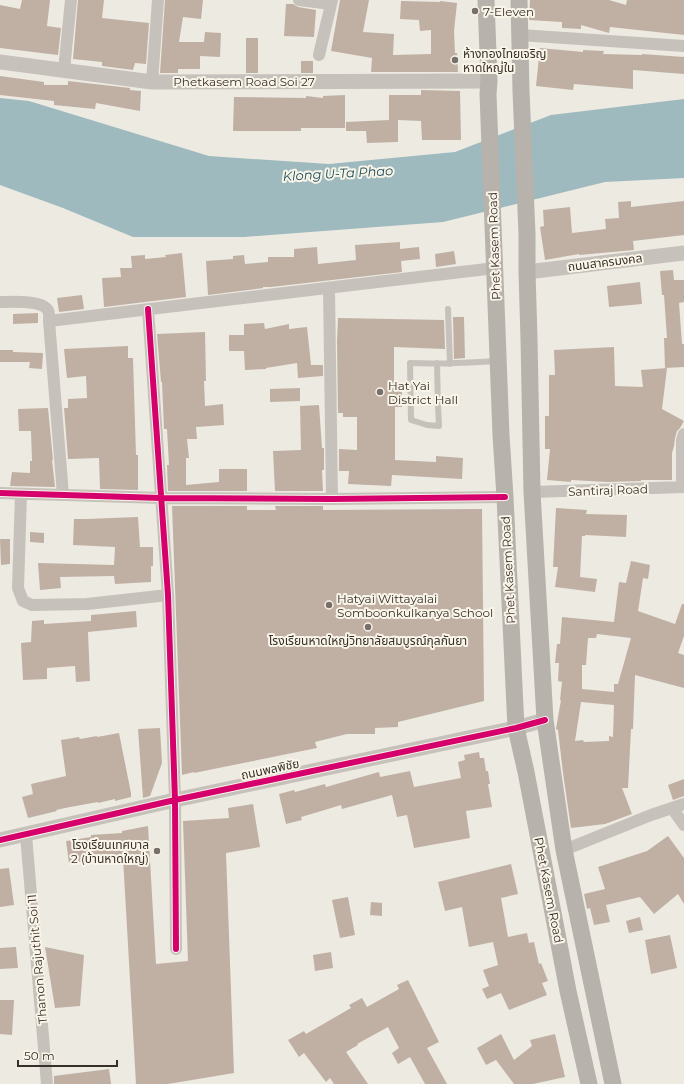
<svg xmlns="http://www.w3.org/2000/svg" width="684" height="1084" font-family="Montserrat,'Noto Sans Thai',sans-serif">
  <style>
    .water { fill: #9ebabe }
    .building { fill: #c0b0a4; fill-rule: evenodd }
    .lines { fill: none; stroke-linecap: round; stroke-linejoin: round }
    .service { stroke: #c6c2bb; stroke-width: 6 }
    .minor { stroke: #c6c2bb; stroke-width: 12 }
    .tertiary { stroke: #c6c2bb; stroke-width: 15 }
    .secondary { stroke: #b7b2ab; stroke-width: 17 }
    .cycleway-casing { stroke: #faf5e9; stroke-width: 8 }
    .cycleway { stroke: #d6006c; stroke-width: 6 }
    .poi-dot { fill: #77706a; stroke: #faf5e9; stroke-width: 1.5 }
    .labels { text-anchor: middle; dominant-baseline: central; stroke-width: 4; stroke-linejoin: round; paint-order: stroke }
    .poi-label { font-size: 12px; fill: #372f29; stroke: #faf5e9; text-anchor: start }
    .street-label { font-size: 12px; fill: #372f29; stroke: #faf5e9 }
    .water-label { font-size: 13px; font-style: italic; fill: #1e4d59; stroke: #faf5e9 }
  </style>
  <rect width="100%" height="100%" fill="#edeae2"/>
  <path class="water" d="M0 98 29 101 209 156 329 164 455 152 551 115 684 99V178L605 182 443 222 244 237H133L63 208 0 185Z"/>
  <path class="building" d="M22 0H50L47 26 61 28 58 55 0 48V5L20 9Z
    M78 0H104L102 18 149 23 146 64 135 63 133 70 102 66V62L73 59Z
    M165 0H203L201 19 183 17 179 42H204L205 32 221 33 220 57 200 56V69H178V73H160Z
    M340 0H369L363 32 394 34 393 55 431 54V30L420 31 419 20 400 19 401 1 440 2V1L457 3 454 31 455 53H457L458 72H371L372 58 331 51Z
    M530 0H609L626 5 627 0H684V35L610 27 609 33 581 25V29L562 28V22L529 20Z
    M286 4H293L298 7 316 10 314 37 284 36Z
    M246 38H258V73H246Z
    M540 48 583 52V50L604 51 603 54 642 55V54L684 57V74L633 70V89L574 84 573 90 536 86Z
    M301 61H313V73H301Z
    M0 76 44 82V85H68V81L130 88V90L141 91 140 111 96 103 95 109 54 105V101L0 95Z
    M421 90 460 91 461 140H422L421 121 398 120V142L367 143 366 131H346V122L389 120V95H421Z
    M345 95V128H301V131H233L234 97 306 98V96L323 98V96Z
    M631 201V207L684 201V235L633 241 634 250 579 255V254L545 260 540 227 544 226 543 210 570 207 572 233 606 229 605 219 619 218 618 202Z
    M400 242V249L419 247 420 259 401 261 402 272 271 287H263V288L208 295 206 261 233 259V256L244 255 245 264 268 262V257H294V249L317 247 318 264 356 260 355 245Z
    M454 251 456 264 436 267 435 254Z
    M182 253 186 297 104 307 102 278 121 277 120 268H132L131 256 145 255V259L166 257 165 255Z
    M673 270 674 280H684V302L679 303 682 344H684V367L665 368 664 338H667L664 295H662L660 271Z
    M640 282 642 304 609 307 607 286Z
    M82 295 84 309 59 312 57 298Z
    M38 313V323L13 324V314Z
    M453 317H464L465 358 454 359Z
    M338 318 444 320 445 349 394 347V387H402V407H395V460L436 462V456L463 458 462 479 392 475 391 486 348 484 349 471H339V449L357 450V417H343V413H338L337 341Z
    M264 323 265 329 289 324V329L307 327 311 365H323V376L298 378 297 363 266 368V369L245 370 244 351H229V335H244V324Z
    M205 332 206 381H204L205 406 223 404 224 425 196 427 197 439H187L189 458H186V485L219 482V469H247V491H168L167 465H169L167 429H164L162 382H161L157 334Z
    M128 346V358H133L136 455H138V490L100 489 99 458 68 459 64 408H68V399L87 398 86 376 67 378 64 349Z
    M614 347 615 386 643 387 641 370 667 368 662 409 684 421 680 428 677 431 675 438 674 446 672 453V480H641V481L607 482 571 480V482L547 480 550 449H545V416H549V375H555L554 350Z
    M0 350H13V352L43 353 42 369 29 368 30 362H0Z
    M300 388V401L270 402V389Z
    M319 405 322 448H324V470H322L323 491H275L273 451 301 450 300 406Z
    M48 408 53 460H52L55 487 10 486 12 472 30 473V461H32L31 431H19L18 409Z
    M172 506H247V510H276L275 506H323V510L482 509 484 701 398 722V727L375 728V734H347L315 742 317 748 194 773V772L182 775Z
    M556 508 587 510 586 514 627 515 626 537 585 535V536H582L580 577 597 579 595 592 555 587 558 567H553Z
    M138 517 140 547H153V566H151V582L115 584 114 576 60 577 61 588 40 590 38 563 114 565 115 547 73 545 74 519H86Z
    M30 532 44 533V543L30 542Z
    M0 539H10V564L1 565Z
    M631 561 650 565 648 579 643 578 638 611 675 624 682 604H684V636L678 653 684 655V688L635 675 633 729H631L628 788H622L632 814 605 824 571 828 563 773 558 730 556 729 561 700H560L562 682 558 681 559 663H555L557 644H560L562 617 614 622 619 582 626 583ZM597 634 631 638 618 684H614V692L582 689V665H586L588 638H596ZM581 702 614 705 613 737 609 736V741L584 742 583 740 575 741Z
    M136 611 137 627 88 632 90 681 76 682 75 666 47 668V679L23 680 21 643 31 642 32 621 44 620V624L91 621V615Z
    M160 728 162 763 150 796 143 798 138 729Z
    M119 733 131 793V797L115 801V799L98 803V802L70 807 56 810 57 811 28 818 22 797 33 794 31 784 66 776 61 740 79 737 80 739 97 736V737Z
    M479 752 480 758H484L486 771H488L490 784H488L492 807 466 811 470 838 414 848 407 815 397 817 392 795 342 809 341 805 318 812 301 817 302 820 286 824 279 794 294 790 295 792 325 784 326 787 379 772 380 777 410 771 414 787 461 778 458 762 465 760 464 755Z
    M684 779V796L673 800 668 785Z
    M253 804 260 847 226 853 234 1073 168 1084H136L123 858 97 860 69 863 66 841 91 837V835L122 833V831L148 826 156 964 188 961 183 821 229 818 228 808Z
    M668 836 684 858V904L678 894 654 914 640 897 606 905 610 922 594 925 590 908 587 909 584 894 605 889 598 867 647 851Z
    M511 864 518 894 501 898 508 937 527 933 529 943 534 942 539 964 541 963 548 981 542 983 547 995 509 1010 501 993 487 999 482 989 489 986 483 970 498 965 493 942 469 947 462 907 445 911 438 882Z
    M9 868 14 905 0 907V869Z
    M348 897 355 935 340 938 332 900Z
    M371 902 382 903V916L370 915Z
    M640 917 643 930 629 933 626 921Z
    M670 935 677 968 651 974 645 940Z
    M16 947 18 968 0 969V948Z
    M45 947 84 955 80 1006 55 1008Z
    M331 952 333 968 315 971 313 955Z
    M408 980 439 1042 427 1048 447 1084H425L410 1057 398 1064 392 1053 399 1048 388 1027 357 1044 358 1045 346 1052 368 1084H334L330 1078 326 1082 304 1053 299 1057 288 1040 304 1031 306 1034 351 1008 349 1005 362 998 367 1007 399 989 397 985Z
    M0 1000H14L12 1035 0 1034Z
    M501 1034 514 1060 532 1046 530 1040 555 1034 565 1077 533 1084H514L496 1060 486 1065 477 1048Z
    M109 1069 111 1084H54V1076Z"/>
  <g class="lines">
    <path class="service" d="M448 309 450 364
      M437 363 438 406 439 426 427 425 411 420 410 363C439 364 468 363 497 361"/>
    <path class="minor" d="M299 0 331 4
      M520 35 684 46
      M319 55 332 0
      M64 70 71 0
      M152 82 158 0
      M329 288 332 499
      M0 302C11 302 40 300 47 309 50 312 49 317 49 321
      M148 309 168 595 175 800 176 949
      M682 487V440L684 434
      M532 492 684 487
      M0 493 161 498 332 499 505 497
      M21 494 18 588 23 601 32 605 87 604 168 595
      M63 495 49 321 495 268
      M672 808 684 825
      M26 835 47 1084
      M564 850 651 815 684 804"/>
    <path class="tertiary" d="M0 62 152 82 489 81
      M527 272 684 253
      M0 840 175 800 516 728 545 720"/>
    <path class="secondary" d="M486 0 489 81 488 94 501 435 505 497 516 728 526 772 568 991 589 1084
      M519 0 521 91 527 234V272L529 339 532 492 545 720 564 850 613 1084"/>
    <g class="cycleway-casing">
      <path id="cycleway" d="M148 309 168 595 175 800 176 949
        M0 493 161 498 332 499 505 497
        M0 840 175 800 516 728 545 720"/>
    </g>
    <use href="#cycleway" class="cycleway"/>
  </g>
  <g class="poi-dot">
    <circle cx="475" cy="11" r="4"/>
    <circle cx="455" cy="60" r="4"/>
    <circle cx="380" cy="392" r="4"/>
    <circle cx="329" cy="605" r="4"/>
    <circle cx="368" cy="627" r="4"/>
    <circle cx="157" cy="851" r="4"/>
  </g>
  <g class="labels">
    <g class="poi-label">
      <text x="483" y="11">7-Eleven</text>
      <text x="463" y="53">ห้างทองไทยเจริญ<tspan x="463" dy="14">หาดใหญ่ใน</tspan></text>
      <text x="388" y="385">Hat Yai<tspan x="388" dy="14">District Hall</tspan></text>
      <text x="337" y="598">Hatyai Wittayalai<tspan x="337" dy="14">Somboonkulkanya School</tspan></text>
      <text x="368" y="640" text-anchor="middle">โรงเรียนหาดใหญ่วิทยาลัยสมบูรณ์กุลกันยา</text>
      <text x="149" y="844" text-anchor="end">โรงเรียนเทศบาล<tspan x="149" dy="14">2 (บ้านหาดใหญ่)</tspan></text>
    </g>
    <g class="street-label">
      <text x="244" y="81">Phetkasem Road Soi 27</text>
      <text transform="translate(494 246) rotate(-92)">Phet Kasem Road</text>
      <text transform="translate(605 262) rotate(-7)">ถนนสาครมงคล</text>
      <text transform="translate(608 490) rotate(-2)">Santiraj Road</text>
      <text transform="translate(508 570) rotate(-93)">Phet Kasem Road</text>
      <text transform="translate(270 769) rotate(-12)">ถนนพลพิชัย</text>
      <text transform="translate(549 890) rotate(79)">Phet Kasem Road</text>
      <text transform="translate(37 959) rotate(-95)">Thanon Rajuthit Soi 11</text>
    </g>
    <g class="water-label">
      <text transform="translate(338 173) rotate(-3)">Klong U-Ta Phao</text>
    </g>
  </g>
  <path d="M18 1060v6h99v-6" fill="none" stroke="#372f29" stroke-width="2"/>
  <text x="24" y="1060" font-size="12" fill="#372f29" stroke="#faf5e9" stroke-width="3" paint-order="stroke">50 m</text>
</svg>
